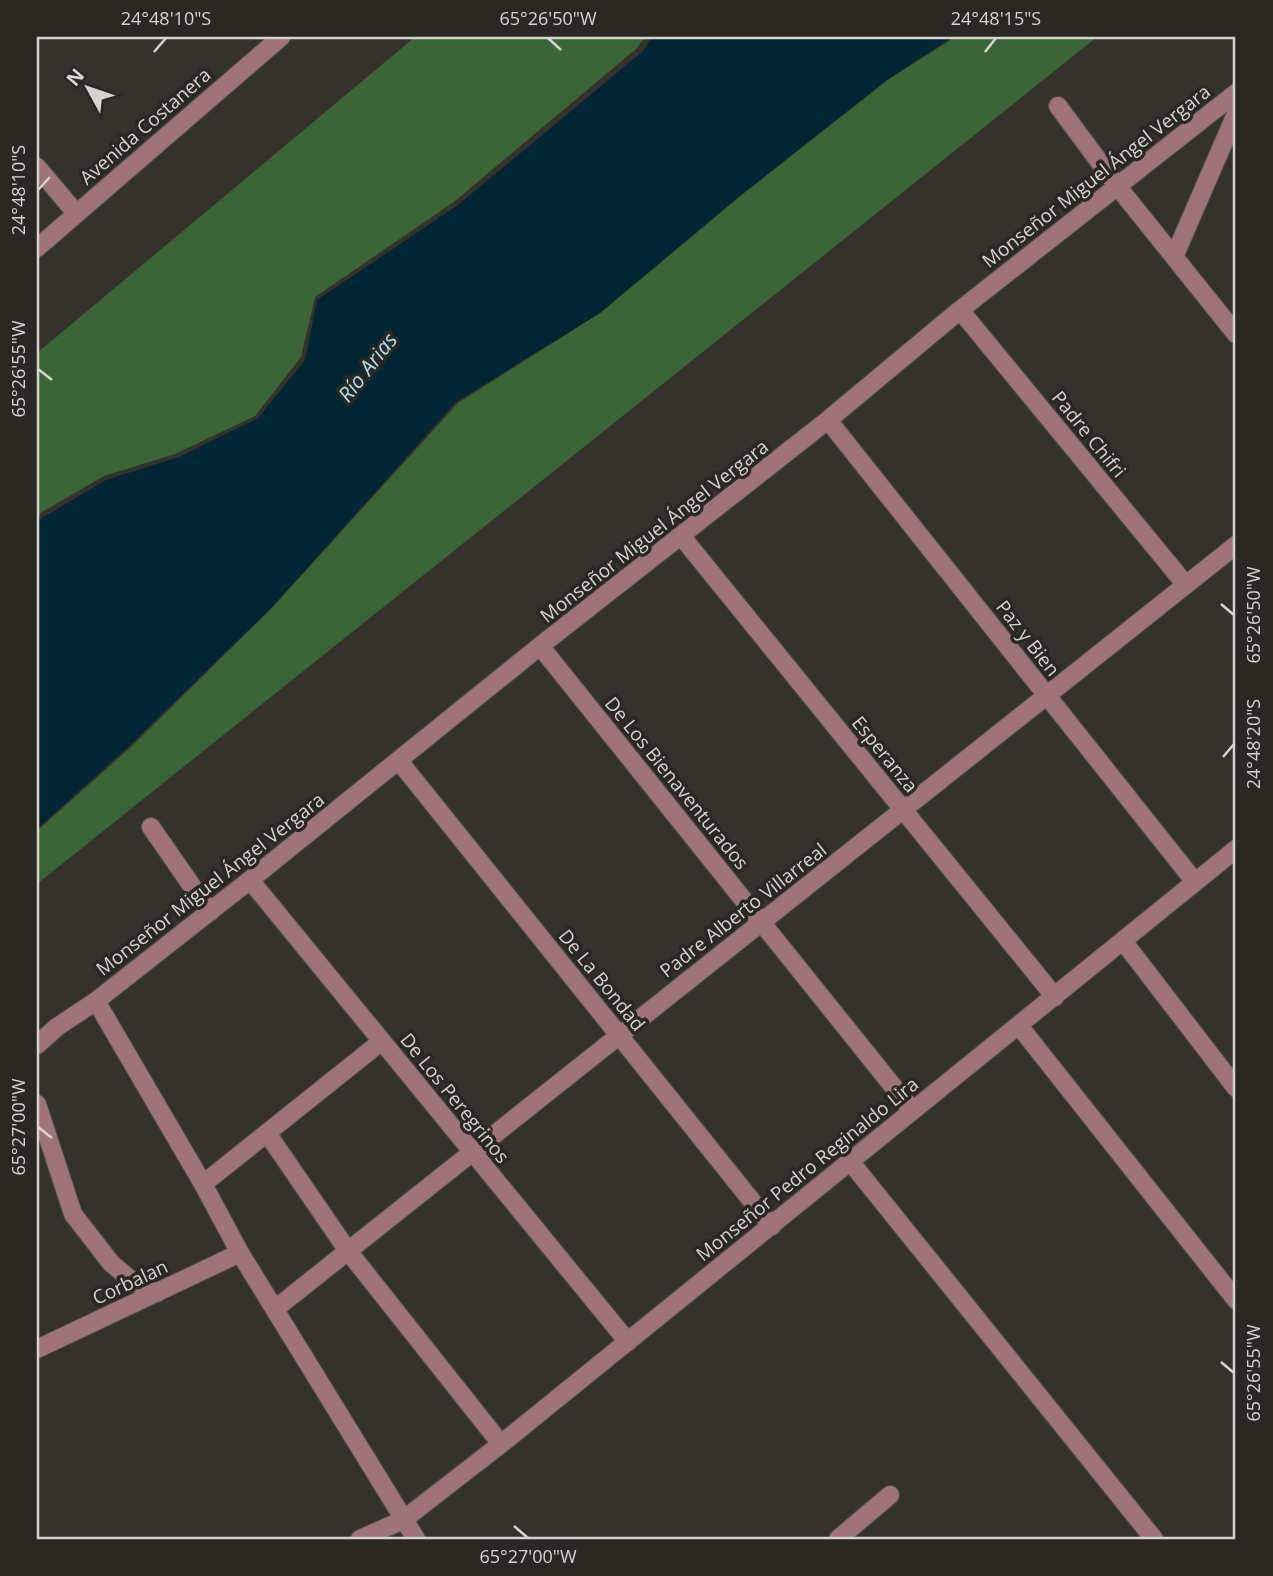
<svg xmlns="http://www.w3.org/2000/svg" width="1273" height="1576" font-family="'Open Sans',sans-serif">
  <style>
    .green { fill: #3b6537 }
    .water { fill: #002633 }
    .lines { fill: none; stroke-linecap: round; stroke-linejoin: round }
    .minor-casing { stroke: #524f4b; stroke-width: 20 }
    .minor { stroke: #9e737a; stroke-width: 18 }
    .ticks { fill: none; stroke: #d5d4d1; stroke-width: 2.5 }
    .labels { text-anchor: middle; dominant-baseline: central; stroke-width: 7; stroke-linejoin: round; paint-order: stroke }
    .street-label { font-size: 19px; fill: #d5d4d1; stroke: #2b2824 }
    .water-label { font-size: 21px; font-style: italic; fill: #aadff3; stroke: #2b2824 }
    .neatline { fill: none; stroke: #d5d4d1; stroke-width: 2.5 }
    .ticks-label { font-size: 18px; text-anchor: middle; fill: #d5d4d1 }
  </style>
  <rect width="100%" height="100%" fill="#35322e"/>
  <path class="green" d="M415 37H645L637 48 455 201 315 297 301 357 255 416 175 454 104 476 37 515V353Z
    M955 37H1097L37 884V831L131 747 272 608 458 403 600 313 743 194 888 80Z"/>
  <path class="water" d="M652 37H953L888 79 742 194 600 313 456 402 272 607 129 746 37 829V521L106 480 179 457 258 418 305 360 317 300 458 205 643 51Z"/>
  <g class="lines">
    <g class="minor-casing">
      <path id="minor" d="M1058 106 1118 187 1236 334
        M37 167 76 213
        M37 248 281 37
        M1174 257 1236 114
        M960 310 1186 585
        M828 420 1195 882
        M682 537 1055 997
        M540 646 912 1110
        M399 761 772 1226
        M151 827 210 912
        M250 880 628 1342
        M1123 941 1236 1088
        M96 1001 203 1184 240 1253 416 1539
        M1020 1027 1236 1300
        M37 1045 57 1027 96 1001 250 880 540 646 828 420 960 310 1236 93
        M37 1104 73 1214 111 1263 131 1280 157 1293
        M267 1133 348 1251 501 1444
        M849 1160 1154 1539
        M203 1184 382 1041
        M275 1309 1236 545
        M37 1349 240 1253
        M360 1539 403 1520 501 1444 1236 849
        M838 1539 890 1495"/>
    </g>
    <use href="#minor" class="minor"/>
  </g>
  <path class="ticks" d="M548 38 561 50M154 52 166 38M985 52 996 38M38 190 50 177M38 369 52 380M1221 604 1234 615M1223 757 1234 744M38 1127 52 1138M1221 1362 1234 1373M514 1526 528 1538"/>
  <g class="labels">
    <g class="street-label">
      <text transform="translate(145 126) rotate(-41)">Avenida Costanera</text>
      <text transform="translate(1096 176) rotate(-38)">Monseñor Miguel Ángel Vergara</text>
      <text transform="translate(1089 434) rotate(51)">Padre Chifri</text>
      <text transform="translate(654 531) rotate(-38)">Monseñor Miguel Ángel Vergara</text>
      <text transform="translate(1028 638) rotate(52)">Paz y Bien</text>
      <text transform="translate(885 754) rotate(51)">Esperanza</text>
      <text transform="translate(677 783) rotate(51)">De Los Bienaventurados</text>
      <text transform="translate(210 884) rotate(-38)">Monseñor Miguel Ángel Vergara</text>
      <text transform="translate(743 910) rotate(-38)">Padre Alberto Villarreal</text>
      <text transform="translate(602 980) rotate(51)">De La Bondad</text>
      <text transform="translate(455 1098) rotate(51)">De Los Peregrinos</text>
      <text transform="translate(807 1169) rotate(-39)">Monseñor Pedro Reginaldo Lira</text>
      <text transform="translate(130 1282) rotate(-25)">Corbalan</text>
    </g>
    <g class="water-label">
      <text transform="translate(367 367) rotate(-52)">Río Arias</text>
    </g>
  </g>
  <rect width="1273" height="1576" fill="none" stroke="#2b2824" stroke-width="77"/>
  <g transform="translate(88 88) rotate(310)" stroke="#2b2824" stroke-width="5" paint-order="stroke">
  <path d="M0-5L12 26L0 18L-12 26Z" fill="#d5d4d1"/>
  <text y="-10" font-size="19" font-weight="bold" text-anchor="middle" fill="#d5d4d1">N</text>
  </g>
  <rect x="38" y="38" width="1196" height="1500" class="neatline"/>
  <g class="ticks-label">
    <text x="166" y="25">24°48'10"S</text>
    <text x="548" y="25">65°26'50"W</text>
    <text x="996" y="25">24°48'15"S</text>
    <text transform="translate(19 190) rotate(-90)" y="6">24°48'10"S</text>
    <text transform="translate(19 369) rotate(-90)" y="6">65°26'55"W</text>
    <text transform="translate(1254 615) rotate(-90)" y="6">65°26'50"W</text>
    <text transform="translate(1254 744) rotate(-90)" y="6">24°48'20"S</text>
    <text transform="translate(19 1127) rotate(-90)" y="6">65°27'00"W</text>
    <text transform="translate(1254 1373) rotate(-90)" y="6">65°26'55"W</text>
    <text x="528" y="1563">65°27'00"W</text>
  </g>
</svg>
